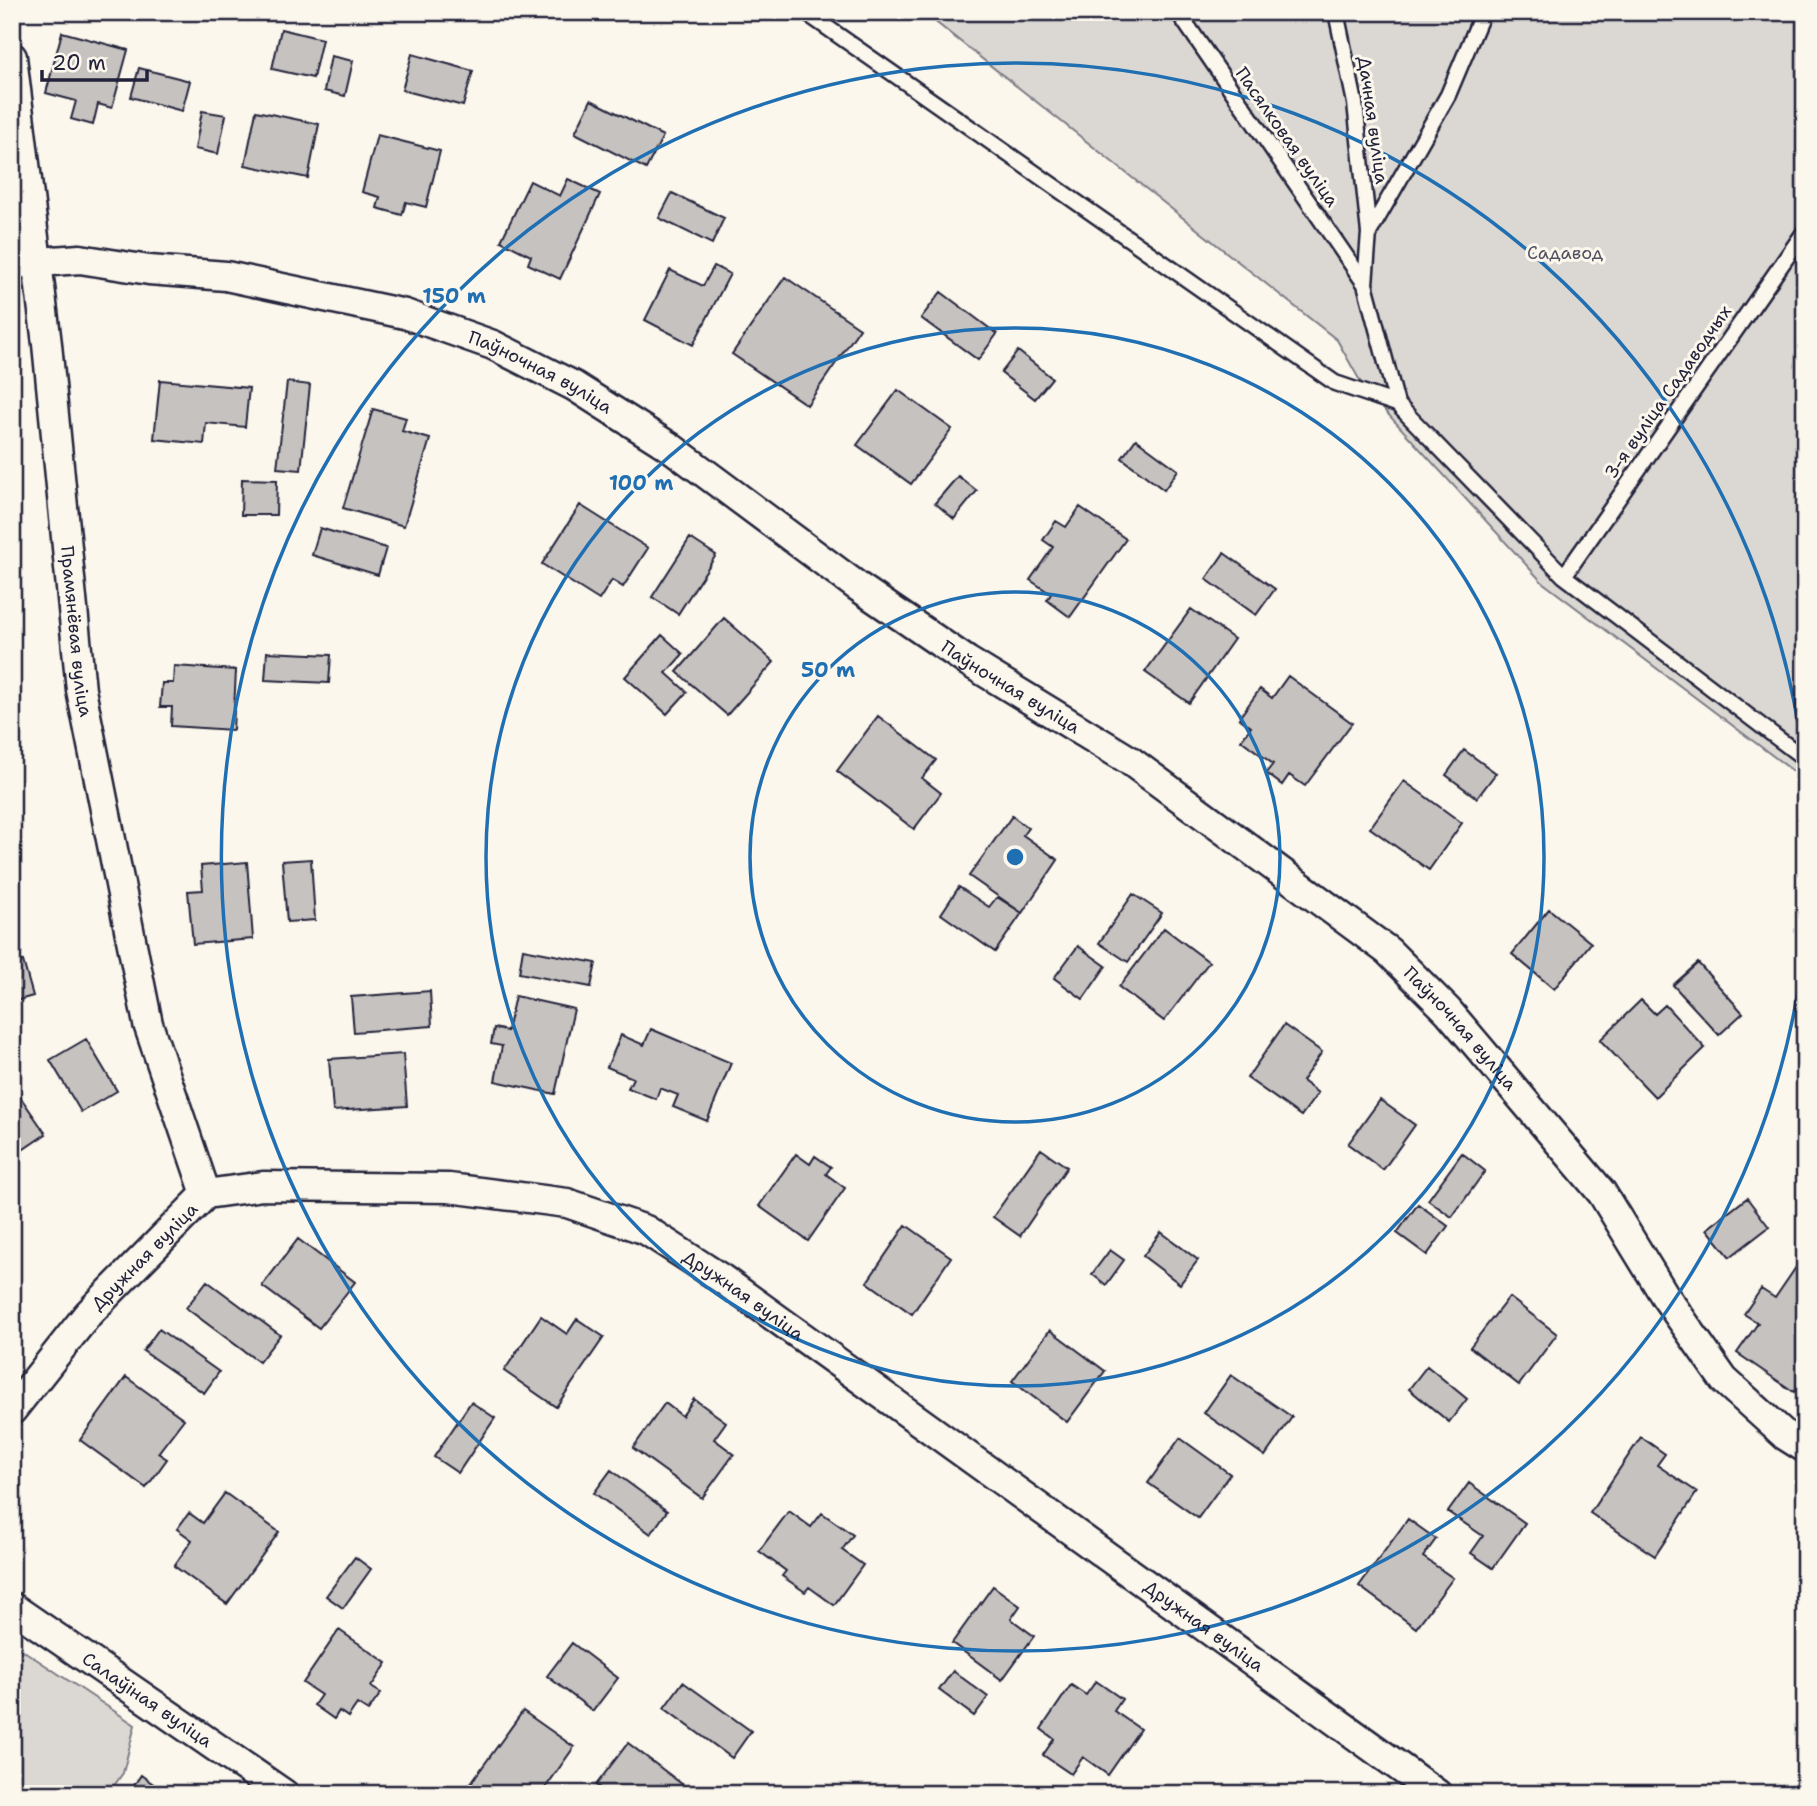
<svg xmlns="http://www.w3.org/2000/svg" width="1817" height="1806" font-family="'Shantell Sans',sans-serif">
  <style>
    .green { fill: #dbd8d3; stroke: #7e7d87; stroke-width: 2 }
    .building { fill: #c6c2c0; stroke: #22223b; stroke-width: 2 }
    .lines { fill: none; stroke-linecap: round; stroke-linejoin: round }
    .lane-casing { stroke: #22223b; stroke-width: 19 }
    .street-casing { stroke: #22223b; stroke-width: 33 }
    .lane { stroke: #fbf7ec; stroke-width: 14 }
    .street { stroke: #fbf7ec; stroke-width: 28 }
    .ring { fill: none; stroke: #1f6fb2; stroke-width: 3.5 }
    .labels { text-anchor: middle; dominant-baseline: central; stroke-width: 6; stroke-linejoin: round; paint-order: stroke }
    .street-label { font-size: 18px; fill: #22223b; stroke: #fbf7ec }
    .park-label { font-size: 18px; fill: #505061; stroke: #fbf7ec }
    .centre { fill: #1f6fb2; stroke: #fbf7ec; stroke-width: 3.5 }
    .ring-label { font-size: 21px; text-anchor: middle; font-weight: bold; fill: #1f6fb2; stroke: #fbf7ec; stroke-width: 6; stroke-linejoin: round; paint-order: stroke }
  </style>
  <rect width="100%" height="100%" fill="#fbf7ec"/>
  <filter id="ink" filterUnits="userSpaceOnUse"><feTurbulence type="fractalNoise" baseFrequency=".0143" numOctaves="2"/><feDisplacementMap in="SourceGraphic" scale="14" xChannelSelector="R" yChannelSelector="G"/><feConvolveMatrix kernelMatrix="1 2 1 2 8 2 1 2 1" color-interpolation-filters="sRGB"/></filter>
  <g filter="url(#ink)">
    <path class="green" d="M923 12H1805V780L1542 582 1364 388 1337 340Z
      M12 1643 135 1725 123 1773 108 1794H12Z"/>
    <path class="building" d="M281 29 322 39 313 78 272 69Z
      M62 32 128 50 112 108 98 104 93 125 71 119 76 101 46 93Z
      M412 54 473 71 463 106 402 90Z
      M331 56 353 61 345 96 324 91Z
      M139 68 190 81 182 111 131 97Z
      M591 100 663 136 646 169 575 133Z
      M202 111 226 115 218 154 195 149Z
      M256 111 319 124 308 178 245 165Z
      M377 135 440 151 426 207 406 202 402 215 377 208 380 197 362 192Z
      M568 179 600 194 560 279 528 264 531 256 501 241 530 181 560 196Z
      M672 193 724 218 712 244 659 218Z
      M714 266 730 274 693 345 645 320 670 270 703 286Z
      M785 277 860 328 807 405 732 354Z
      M941 292 997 334 978 360 921 318Z
      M1018 351 1052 378 1035 399 1001 373Z
      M160 380 249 388 245 427 206 423 204 444 154 439Z
      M287 382 310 385 301 470 277 468Z
      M898 390 952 429 911 484 857 445Z
      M373 409 406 418 402 431 430 439 404 526 343 508Z
      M1136 439 1178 470 1164 490 1122 458Z
      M958 476 977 491 954 519 935 503Z
      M242 479 277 480 276 515H241Z
      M580 505 648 548 623 587 612 580 599 600 542 564Z
      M1080 507 1126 539 1070 617 1047 600 1051 594 1030 580 1053 547 1043 540 1056 521 1066 527Z
      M320 528 386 548 378 575 312 555Z
      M690 538 716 555 678 614 652 597Z
      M1224 553 1275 589 1256 615 1206 579Z
      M1191 609 1234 639 1189 703 1145 672Z
      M724 618 774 662 727 715 677 672Z
      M662 635 683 654 666 673 687 692 667 714 625 677Z
      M267 652 331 655 329 683 265 680Z
      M174 666 236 670 233 730 171 726 172 707H160L162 683H173Z
      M1288 676 1352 723 1305 786 1289 775 1282 785 1266 773 1273 764 1241 740 1251 727 1239 718 1260 689 1272 698Z
      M878 716 936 760 922 778 941 793 914 829 837 771Z
      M1464 750 1496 773 1477 798 1446 775Z
      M1404 781 1462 823 1429 870 1370 828Z
      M1012 816 1028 828 1023 835 1058 860 1022 913 969 876Z
      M311 859 315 920 287 922 282 861Z
      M247 862 253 939 193 944 188 891 203 890 201 866Z
      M959 887 989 907 997 897 1022 913 995 952 941 914Z
      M1133 894 1162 913 1128 962 1099 943Z
      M1549 909 1591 943 1554 989 1512 954Z
      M1164 928 1209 962 1164 1021 1119 987Z
      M1078 946 1106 966 1083 999 1054 978Z
      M523 949 596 963 591 987 519 973Z
      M23 961 33 996 12 1002V964Z
      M1698 963 1743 1013 1719 1035 1673 985Z
      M430 991 432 1026 354 1032 351 997Z
      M515 996 574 1009 555 1094 495 1081 502 1046 491 1044 494 1028 507 1031Z
      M1641 1000 1655 1014 1665 1005 1705 1048 1655 1097 1600 1040Z
      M1284 1025 1322 1052 1302 1081 1318 1093 1301 1116 1247 1078Z
      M651 1029 731 1063 707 1121 673 1107 678 1095 660 1088 656 1099 628 1088 633 1078 607 1067 621 1035 644 1045Z
      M86 1039 117 1091 81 1112 50 1060Z
      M403 1054 407 1106 333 1111 329 1059Z
      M12 1085 46 1134 12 1157Z
      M1380 1100 1415 1125 1383 1170 1348 1144Z
      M1041 1149 1067 1167 1020 1236 993 1217Z
      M1462 1153 1485 1171 1452 1217 1428 1200Z
      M796 1154 810 1164 815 1156 831 1167 826 1174 845 1188 808 1241 759 1206Z
      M1747 1198 1769 1227 1730 1257 1707 1229Z
      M1418 1204 1448 1226 1427 1255 1397 1233Z
      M906 1225 951 1257 912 1314 867 1282Z
      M1161 1232 1198 1260 1180 1284 1143 1256Z
      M298 1239 355 1282 319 1328 262 1286Z
      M1110 1250 1124 1260 1106 1285 1092 1274Z
      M1805 1254V1376L1794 1392 1737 1353 1758 1323 1744 1314 1761 1289 1775 1298Z
      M207 1281 280 1335 259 1362 186 1308Z
      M1509 1297 1557 1334 1519 1385 1470 1347Z
      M541 1316 567 1334 577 1319 604 1337 556 1407 504 1371Z
      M159 1329 219 1372 204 1393 143 1351Z
      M1050 1330 1105 1371 1067 1422 1012 1381Z
      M1427 1366 1467 1399 1449 1422 1409 1389Z
      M1231 1375 1292 1417 1265 1456 1204 1413Z
      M126 1377 184 1419 158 1453 167 1459 146 1488 80 1440Z
      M694 1399 726 1422 714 1439 734 1454 702 1498 633 1448 665 1403 682 1416Z
      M471 1402 495 1418 458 1473 434 1457Z
      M1641 1437 1665 1454 1657 1465 1697 1492 1655 1556 1590 1513Z
      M1180 1438 1230 1474 1198 1518 1148 1483Z
      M611 1470 667 1511 651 1534 594 1493Z
      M1469 1483 1525 1523 1493 1568 1471 1553 1483 1536 1448 1512Z
      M225 1493 279 1532 227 1604 174 1566 192 1540 177 1529 189 1513 203 1523Z
      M789 1511 811 1527 822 1513 853 1535 842 1550 863 1565 834 1605 809 1587 805 1592 782 1576 786 1571 759 1551Z
      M1408 1519 1436 1539 1423 1557 1453 1578 1416 1628 1359 1586Z
      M355 1557 371 1569 343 1608 326 1596Z
      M993 1586 1020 1606 1011 1619 1034 1636 1002 1680 952 1643Z
      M339 1630 387 1663 371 1687 381 1693 368 1711 357 1704 348 1717 339 1711 334 1719 314 1705 321 1695 303 1683Z
      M572 1643 618 1678 593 1711 547 1676Z
      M953 1671 988 1697 974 1716 939 1690Z
      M1096 1681 1122 1699 1114 1711 1140 1729 1108 1775 1083 1757 1071 1774 1043 1755 1054 1739 1041 1729 1071 1685 1086 1695Z
      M683 1682 751 1731 732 1758 664 1708Z
      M523 1711 574 1747 541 1794H469L465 1791Z
      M628 1743 695 1794H608L596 1785Z
      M141 1775 167 1794H128Z"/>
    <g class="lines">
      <g class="lane-casing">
        <path id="lane" d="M805 12 1335 383 1397 404
          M1178 12 1365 284
          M1336 12 1355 103 1369 233 1365 284 1397 404 1564 576 1805 759
          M1369 233 1448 95 1483 12
          M1564 576 1805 231"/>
      </g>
      <g class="street-casing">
        <g id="street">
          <path id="s1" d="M12 57 47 344 81 690 148 1024 206 1194"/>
          <path id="s2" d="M12 264 80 259 149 270 226 276 405 314 493 345 574 386 670 447 857 586 967 661 1129 760 1388 951 1448 1011 1602 1193 1665 1296 1724 1380 1786 1436 1805 1448"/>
          <path id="s3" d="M12 1410 88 1314 206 1194 263 1186 449 1188 567 1203 646 1230 722 1279 1437 1794"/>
          <path id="s4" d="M12 1607 284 1794"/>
        </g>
      </g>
      <use href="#lane" class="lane"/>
      <use href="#street" class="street"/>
    </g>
  </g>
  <g class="ring">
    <circle cx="1015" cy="857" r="265"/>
    <circle cx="1015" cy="857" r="529"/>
    <path d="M1805 940A794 794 0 1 1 1805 774"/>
  </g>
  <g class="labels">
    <g class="street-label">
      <text transform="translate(1373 120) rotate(82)">Дачная вуліца</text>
      <text transform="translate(1287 137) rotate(55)">Пасялковая вуліца</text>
      <text stroke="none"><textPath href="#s2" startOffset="546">Паўночная вуліца</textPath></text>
      <text transform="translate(1668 392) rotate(-55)">3-я вуліца Садаводчых</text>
      <text stroke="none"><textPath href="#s1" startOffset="578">Прамянёвая вуліца</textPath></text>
      <text stroke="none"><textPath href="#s2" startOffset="1113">Паўночная вуліца</textPath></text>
      <text stroke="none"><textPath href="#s2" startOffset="1680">Паўночная вуліца</textPath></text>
      <text stroke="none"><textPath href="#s3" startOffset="203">Дружная вуліца</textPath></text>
      <text stroke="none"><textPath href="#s3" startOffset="854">Дружная вуліца</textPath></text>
      <text stroke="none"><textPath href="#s3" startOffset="1421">Дружная вуліца</textPath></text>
      <text stroke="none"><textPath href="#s4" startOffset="164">Салаўіная вуліца</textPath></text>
    </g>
    <g class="park-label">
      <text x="1565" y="253">Садавод</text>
    </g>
  </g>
  <circle cx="1015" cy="857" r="10" class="centre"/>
  <g class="ring-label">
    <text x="454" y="303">150 m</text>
    <text x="641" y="490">100 m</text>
    <text x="828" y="677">50 m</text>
  </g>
  <rect width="1817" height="1806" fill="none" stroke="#fbf7ec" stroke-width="42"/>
  <rect x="21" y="21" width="1775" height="1764" fill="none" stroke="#22223b" stroke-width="2.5" filter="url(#ink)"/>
  <path d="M42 70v10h105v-10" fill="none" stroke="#22223b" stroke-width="3.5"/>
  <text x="52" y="70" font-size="21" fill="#22223b" stroke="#fbf7ec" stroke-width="5" paint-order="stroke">20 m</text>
</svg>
